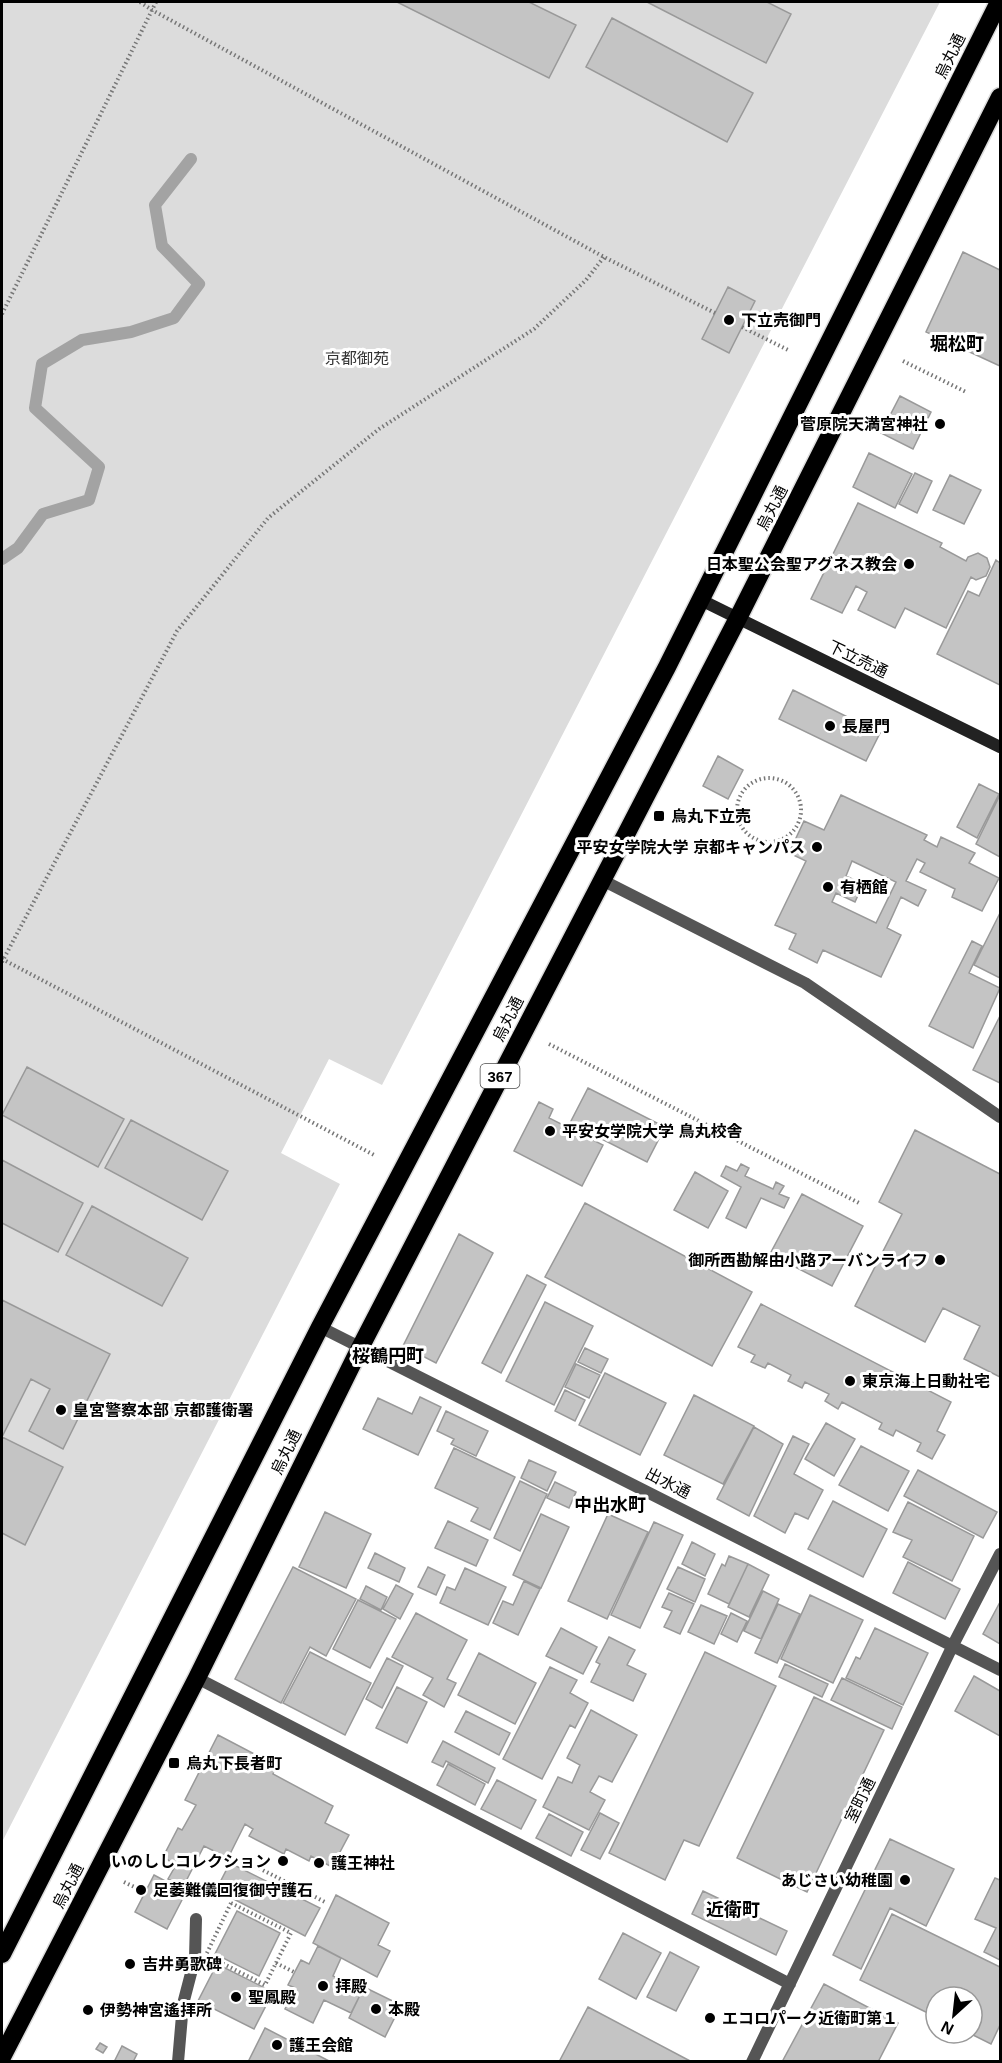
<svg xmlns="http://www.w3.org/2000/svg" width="1002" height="2063" font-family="Helvetica,'Noto Sans JP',sans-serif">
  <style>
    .green { fill: #dcdcdc }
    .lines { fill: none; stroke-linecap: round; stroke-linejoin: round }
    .stream { stroke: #a3a3a3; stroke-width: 12 }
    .building { fill: #c4c4c4; stroke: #999; stroke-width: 1.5; fill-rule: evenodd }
    .highway-casing { stroke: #dbdbdb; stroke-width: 21 }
    .path { stroke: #777; stroke-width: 4; stroke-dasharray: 1.5 3; stroke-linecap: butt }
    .lane { stroke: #555; stroke-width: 12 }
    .street { stroke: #555; stroke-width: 12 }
    .secondary { stroke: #222; stroke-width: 12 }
    .highway { stroke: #000; stroke-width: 18 }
    .poi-dot { fill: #000; stroke: #fff; stroke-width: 2 }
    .labels { text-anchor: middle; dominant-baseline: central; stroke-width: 6; stroke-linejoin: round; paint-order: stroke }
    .shield { fill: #fff; stroke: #4c4c4c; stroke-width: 1.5 }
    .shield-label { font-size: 15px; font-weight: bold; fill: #000 }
    .street-label { font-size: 16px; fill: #000; stroke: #fff }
    .poi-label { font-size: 16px; font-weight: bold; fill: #000; stroke: #fff; text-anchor: start }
    .park-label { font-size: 16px; fill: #333; stroke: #fff }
    .neighbourhood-label { font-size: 18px; font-weight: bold; fill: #000; stroke: #fff }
  </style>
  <rect width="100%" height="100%" fill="#fff"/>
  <path class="green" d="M2 2H940L382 1085 329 1059 281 1153 340 1184 2 1842Z"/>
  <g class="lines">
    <path class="stream" d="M2 559 18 548 43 514 89 500 99 467 35 408 42 364 82 340 131 332 174 318 199 284 162 246 155 205 191 159"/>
  </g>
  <path class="building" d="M397 2H529L576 25 549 78Z
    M647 2H767L791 14 766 63Z
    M612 18 753 93 727 142 586 67Z
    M963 252 1000 270V366L926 332Z
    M728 287 755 301 729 353 702 339Z
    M900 396 931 412 913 449 881 433Z
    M869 453 912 474 895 508 853 487Z
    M915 473 932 481 917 513 899 504Z
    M950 475 981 490 964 524 933 510Z
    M858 503 942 543 940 547 966 561 968 557 978 553 987 558 990 567 986 576 976 580 971 577 946 628 905 608 895 628 858 610 867 592 856 586 842 613 811 599Z
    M996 560 1000 563V685L937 654 968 591 979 596Z
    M793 690 880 733 866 761 779 719Z
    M718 756 743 770 728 799 703 786Z
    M979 784 999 794 977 838 957 827Z
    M841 795 927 835 924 840 937 847 941 837 975 853 969 863 999 878 982 911 952 897 955 889 920 872 925 863 917 859 906 881 926 890 918 906 901 897 887 928 901 935 881 977 823 950 817 963 789 949 796 934 775 925 806 861 789 853 804 821 824 830ZM852 861 896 882 876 923 832 902 836 893 855 902 863 884 846 876Z
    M1000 795V857L976 844Z
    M1000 913V978L974 965Z
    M972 941 982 946 969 973 1000 988 973 1048 929 1026Z
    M1000 1016V1083L973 1070Z
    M27 1067 124 1119 98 1167 2 1115Z
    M588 1088 665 1127 647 1162 570 1123Z
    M539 1102 553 1109 549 1118 603 1145 582 1186 514 1151Z
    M131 1120 228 1171 202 1220 105 1168Z
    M915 1130 1000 1174V1377L964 1359 980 1326 943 1308 925 1342 855 1306 902 1214 879 1202Z
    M2 1160 83 1203 58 1252 2 1223Z
    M741 1164 749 1168 745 1176 773 1189 776 1182 784 1186 779 1194 789 1198 784 1208 761 1198 746 1228 726 1218 741 1187 721 1176 726 1166 737 1171Z
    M695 1172 728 1191 708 1228 674 1210Z
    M802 1194 863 1226 832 1286 770 1254Z
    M585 1203 752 1292 712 1366 545 1277Z
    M92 1206 188 1258 162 1306 66 1255Z
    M459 1234 493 1253 436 1363 403 1346Z
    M527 1275 546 1285 501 1373 482 1363Z
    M2 1300 110 1354 63 1449 29 1431 50 1389 31 1379 2 1437 63 1467 25 1545 2 1533Z
    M545 1302 593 1326 554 1405 506 1381Z
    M761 1304 951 1402 937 1431 945 1435 932 1459 917 1451 921 1443 896 1430 893 1436 879 1429 882 1423 842 1402 838 1409 825 1401 829 1394 805 1382 802 1388 788 1381 791 1375 768 1363 765 1368 751 1362 755 1355 738 1347Z
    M585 1348 608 1359 601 1373 578 1362Z
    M576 1364 600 1375 589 1398 565 1387Z
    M605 1373 666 1403 640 1455 579 1425Z
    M565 1390 585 1400 575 1421 555 1411Z
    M694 1395 754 1426 723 1484 664 1455Z
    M420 1397 441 1407 418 1455 363 1429 378 1398 412 1414Z
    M446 1411 488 1431 476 1456 451 1444 454 1439 437 1431Z
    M826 1423 855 1439 834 1476 805 1459Z
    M754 1427 783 1444 749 1516 717 1499Z
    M793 1436 809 1444 794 1474 823 1490 808 1519 795 1513 785 1533 754 1516Z
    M861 1446 909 1471 888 1511 839 1485Z
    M454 1448 515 1477 490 1530 471 1521 478 1508 435 1488Z
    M529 1460 556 1472 547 1491 521 1478Z
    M918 1470 997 1512 983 1538 904 1496Z
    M520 1481 547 1494 520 1551 494 1538Z
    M555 1482 576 1492 569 1508 547 1498Z
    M833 1501 887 1529 863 1577 808 1549Z
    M908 1502 974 1536 952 1581 903 1557 912 1540 893 1532Z
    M325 1512 371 1534 346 1588 299 1567Z
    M541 1514 569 1527 541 1588 513 1575Z
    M608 1514 648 1532 607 1619 568 1601Z
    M448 1521 488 1540 476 1566 435 1548Z
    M654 1522 683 1535 640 1628 611 1615Z
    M692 1542 715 1554 705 1576 682 1564Z
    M375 1553 405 1568 399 1582 368 1568Z
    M729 1556 748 1564 729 1604 708 1594 722 1564 725 1566Z
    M908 1562 960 1589 945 1619 893 1593Z
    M748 1564 769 1575 749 1617 728 1607Z
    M293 1567 356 1599 326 1656 310 1647 281 1703 235 1679Z
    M428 1567 445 1575 436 1595 418 1587Z
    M678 1567 705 1579 695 1602 667 1589Z
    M465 1568 506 1587 488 1625 440 1603 447 1587 455 1590Z
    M524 1581 540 1589 518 1635 493 1623 503 1601 513 1605Z
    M396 1585 413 1594 400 1619 383 1609Z
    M366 1586 387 1597 381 1610 360 1599Z
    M763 1591 779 1599 761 1639 744 1631Z
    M669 1593 694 1604 680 1634 664 1627 672 1611 662 1607Z
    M810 1595 863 1620 833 1683 781 1659Z
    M358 1600 396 1619 370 1668 333 1649Z
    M778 1604 800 1614 777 1663 755 1653Z
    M999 1604 1000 1605V1644L983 1634Z
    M701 1605 727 1616 714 1644 688 1632Z
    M416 1613 467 1640 447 1679 456 1683 444 1707 423 1695 433 1678 392 1657Z
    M731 1613 747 1621 737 1642 721 1634Z
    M561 1628 597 1647 583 1674 546 1656Z
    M875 1628 928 1653 903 1705 846 1678 856 1657 860 1659Z
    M609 1637 635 1650 627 1665 646 1674 633 1701 591 1682 600 1664 596 1662Z
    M310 1652 371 1683 345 1735 283 1703Z
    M705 1652 776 1686 699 1846 684 1840 665 1880 609 1853Z
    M479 1653 536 1683 515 1724 458 1695Z
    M387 1658 403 1666 382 1708 366 1699Z
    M785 1664 828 1684 822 1697 779 1677Z
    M550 1667 577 1680 570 1693 588 1703 575 1728 570 1725 542 1779 503 1759Z
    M974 1676 1000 1691V1736L955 1711Z
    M842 1678 902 1707 892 1729 831 1700Z
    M397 1687 427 1702 407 1743 376 1728Z
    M814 1697 884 1730 807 1892 737 1858Z
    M591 1710 637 1735 612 1782 599 1776 590 1792 605 1800 589 1830 543 1807 558 1777 572 1783 580 1765 567 1758Z
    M466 1711 510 1733 499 1755 455 1732Z
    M218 1735 277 1766 273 1774 333 1806 325 1823 349 1835 332 1867 311 1856 309 1861 286 1849 284 1854 249 1836 253 1829 245 1824 228 1858 204 1846 183 1887 168 1879 176 1865 163 1857 178 1828 182 1830 196 1805 185 1800Z
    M443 1741 495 1768 488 1783 446 1761 443 1767 432 1762Z
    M448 1764 485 1784 475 1805 437 1785Z
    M497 1780 536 1800 521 1829 481 1809Z
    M600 1813 619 1823 600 1859 581 1850Z
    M549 1814 583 1832 571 1856 536 1838Z
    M890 1839 954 1869 926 1926 890 1908 861 1969 833 1955Z
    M230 1863 320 1908 305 1936 216 1890Z
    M154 1875 186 1892 167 1929 135 1912Z
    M995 1878 1000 1880V1960L984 1952 996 1928 975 1919Z
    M703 1891 787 1931 776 1955 692 1914Z
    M336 1895 389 1923 378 1945 390 1951 377 1977 313 1943Z
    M237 1911 280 1933 259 1976 215 1954Z
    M892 1914 1000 1967V2025L991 2044 969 2033H972V1997H936V2017L860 1980Z
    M623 1933 661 1953 636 1999 599 1979Z
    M318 1946 341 1958 333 1976 362 1991 351 2013 324 2000 313 2023 285 2009 295 1988 288 1985 301 1960 309 1964Z
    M670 1952 699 1967 676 2011 647 1997Z
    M217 1964 273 1992 254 2029 198 2001Z
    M824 1984 898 2023 878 2062H782Z
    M364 1987 401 2005 385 2037 349 2018Z
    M588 2007 692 2062H563L560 2060Z
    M265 2028 331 2062H248Z
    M100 2043 107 2047 103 2053 96 2049Z
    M122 2046 137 2054 133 2062H114Z"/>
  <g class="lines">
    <g class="highway-casing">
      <path id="highway" d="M2 1954 320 1327 667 667 999 2
        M2 2057 197 1678 360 1348 738 618 1000 97"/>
    </g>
    <path class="path" d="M140 2 152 10 604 257 715 313
      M2 314 156 2
      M742 327 790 351
      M903 361 966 392
      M737 810a32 32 0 1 1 64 0a32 32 0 1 1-64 0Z
      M2 959 376 1156
      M2 962 177 631 268 518 379 429 534 329 586 280 604 257
      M549 1044 861 1204
      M251 1864 327 1903
      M124 1882 145 1892
      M231 1903 291 1933 265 1985 206 1955Z
      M276 1963 294 1972"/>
    <path class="lane" d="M602 880 805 983 1000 1117
      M178 2062 183 2004 195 1958 196 1919"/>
    <path class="street" d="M320 1327 1000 1670
      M197 1678 790 1984
      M752 2062 953 1645 1000 1554"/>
    <path class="secondary" d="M701 600 1000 747"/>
    <use href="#highway" class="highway"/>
  </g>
  <g class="poi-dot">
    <circle cx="729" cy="320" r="6"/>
    <circle cx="940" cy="424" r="6"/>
    <circle cx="909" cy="564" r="6"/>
    <circle cx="830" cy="726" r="6"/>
    <rect x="653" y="810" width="12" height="12" rx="3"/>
    <circle cx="817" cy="847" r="6"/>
    <circle cx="828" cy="887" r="6"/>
    <circle cx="550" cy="1131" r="6"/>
    <circle cx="940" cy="1260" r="6"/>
    <circle cx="850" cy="1381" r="6"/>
    <circle cx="61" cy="1410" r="6"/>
    <rect x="168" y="1757" width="12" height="12" rx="3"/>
    <circle cx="283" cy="1861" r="6"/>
    <circle cx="319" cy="1863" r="6"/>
    <circle cx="905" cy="1880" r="6"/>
    <circle cx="141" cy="1890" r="6"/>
    <circle cx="130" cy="1964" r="6"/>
    <circle cx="323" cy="1986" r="6"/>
    <circle cx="236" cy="1997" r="6"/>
    <circle cx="376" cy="2009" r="6"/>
    <circle cx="88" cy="2010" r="6"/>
    <circle cx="710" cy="2018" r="6"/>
    <circle cx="277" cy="2045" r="6"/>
  </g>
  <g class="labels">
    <rect class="shield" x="480.5" y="1064" width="39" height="24" rx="4.5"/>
    <g class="shield-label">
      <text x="500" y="1076">367</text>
    </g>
    <g class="street-label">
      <text transform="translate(950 56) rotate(-64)">烏丸通</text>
      <text transform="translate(772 508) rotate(-63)">烏丸通</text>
      <text transform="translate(858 659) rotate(26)">下立売通</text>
      <text transform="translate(508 1019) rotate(-63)">烏丸通</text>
      <text transform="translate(286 1452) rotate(-64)">烏丸通</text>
      <text transform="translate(668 1483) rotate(27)">出水通</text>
      <text transform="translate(860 1800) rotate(-64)">室町通</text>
      <text transform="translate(68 1886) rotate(-63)">烏丸通</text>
    </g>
    <g class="poi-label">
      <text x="741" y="320">下立売御門</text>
      <text x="928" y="424" text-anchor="end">菅原院天満宮神社</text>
      <text x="897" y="564" text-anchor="end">日本聖公会聖アグネス教会</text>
      <text x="842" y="726">長屋門</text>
      <text x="671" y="816">烏丸下立売</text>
      <text x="805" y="847" text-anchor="end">平安女学院大学 京都キャンパス</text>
      <text x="840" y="887">有栖館</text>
      <text x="562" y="1131">平安女学院大学 鳥丸校舎</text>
      <text x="928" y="1260" text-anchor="end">御所西勘解由小路アーバンライフ</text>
      <text x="862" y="1381">東京海上日動社宅</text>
      <text x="73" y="1410">皇宮警察本部 京都護衛署</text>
      <text x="186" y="1763">烏丸下長者町</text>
      <text x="271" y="1861" text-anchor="end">いのししコレクション</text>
      <text x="331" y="1863">護王神社</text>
      <text x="893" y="1880" text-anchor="end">あじさい幼稚園</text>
      <text x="153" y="1890">足萎難儀回復御守護石</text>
      <text x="142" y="1964">吉井勇歌碑</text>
      <text x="335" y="1986">拝殿</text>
      <text x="248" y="1997">聖鳳殿</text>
      <text x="388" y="2009">本殿</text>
      <text x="100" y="2010">伊勢神宮遙拝所</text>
      <text x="722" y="2018">エコロパーク近衛町第１</text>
      <text x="289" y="2045">護王会館</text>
    </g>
    <g class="park-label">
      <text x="357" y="358">京都御苑</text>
    </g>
    <g class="neighbourhood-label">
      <text x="957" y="344">堀松町</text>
      <text x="388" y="1356">桜鶴円町</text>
      <text x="610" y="1505">中出水町</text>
      <text x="733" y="1910">近衛町</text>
    </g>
  </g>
  <rect width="1002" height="2063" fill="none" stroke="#000000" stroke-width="6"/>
  <g transform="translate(954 2015) rotate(207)"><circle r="28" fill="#ffffff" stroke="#999999" stroke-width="1.5"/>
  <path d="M0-4.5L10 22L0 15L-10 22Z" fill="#000000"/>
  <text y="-9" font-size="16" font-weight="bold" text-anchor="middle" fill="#000000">N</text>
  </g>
</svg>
